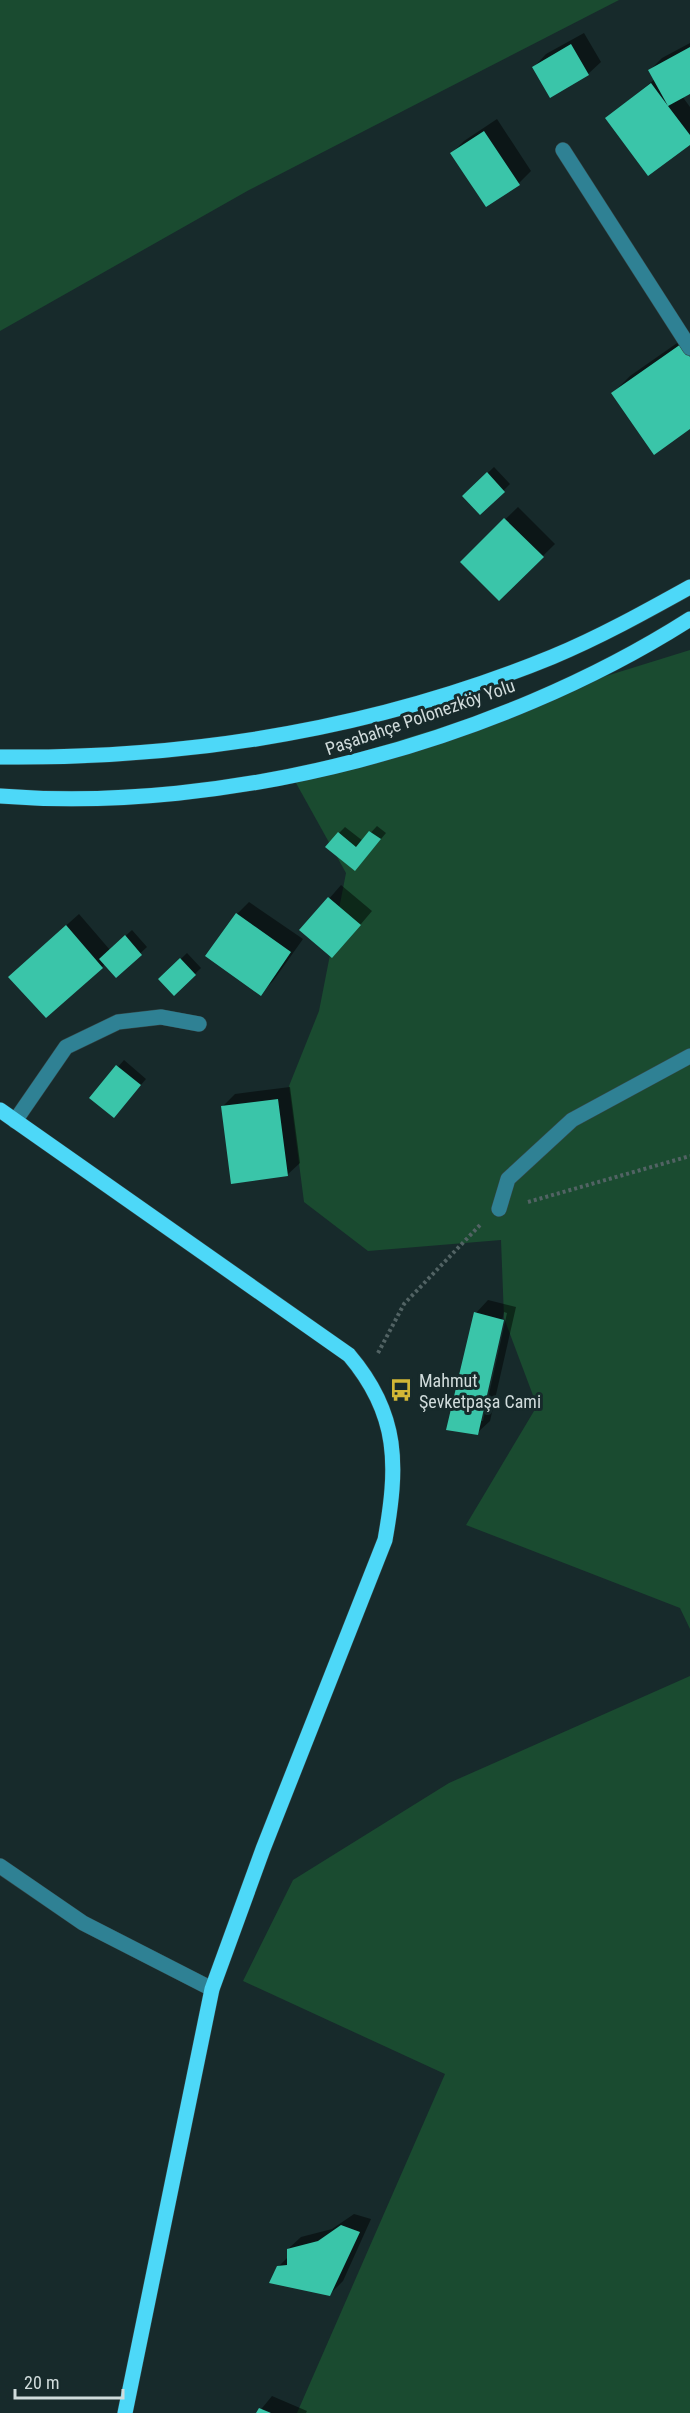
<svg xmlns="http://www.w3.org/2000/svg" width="690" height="2413" font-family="'Roboto Condensed',sans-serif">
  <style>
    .green { fill: #1a4b30 }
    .shadow { fill: #0007; fill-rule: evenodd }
    .building { fill: #3ac5a9 }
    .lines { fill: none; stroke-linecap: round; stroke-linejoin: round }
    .minor-casing { stroke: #354647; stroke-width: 16 }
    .major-casing { stroke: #354647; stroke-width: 16 }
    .path { stroke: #526364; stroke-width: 4; stroke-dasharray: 3 3; stroke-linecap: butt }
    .minor { stroke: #2f8194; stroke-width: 15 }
    .major { stroke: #4dd8f8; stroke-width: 15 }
    .labels { text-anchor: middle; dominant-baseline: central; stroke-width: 6; stroke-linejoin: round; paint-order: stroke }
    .street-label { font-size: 18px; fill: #d1dcdc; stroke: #172a2b }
    .poi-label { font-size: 18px; fill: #d1dcdc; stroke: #172a2b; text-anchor: start }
  </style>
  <rect width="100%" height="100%" fill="#172a2b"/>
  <path class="green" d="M0 0H619L249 190 0 331Z
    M690 650V1629L680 1608 466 1525 537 1406 504 1318 501 1240 368 1251 304 1202 289 1086 319 1011 346 873 291 774Z
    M690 1676V2413H297L445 2074 243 1981 293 1880 449 1783Z"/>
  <path class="shadow" d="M584 33 601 62 588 74 534 67 546 54Z
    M690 43V92L682 96 690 107V143L607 118 655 79 650 70 662 58Z
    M497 119 531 171 519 183 452 153 464 141Z
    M690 334V428L613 393 630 376Z
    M494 467 510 484 481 513 464 496Z
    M518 507 555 544 499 599 462 562Z
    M377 826 386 833 361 863 339 833 345 827 363 841Z
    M341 885 372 911 344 944 302 930Z
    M249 902 303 939 273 981 260 994 237 914Z
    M79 914 110 950 132 930 147 947 116 976 105 964 46 1016 23 964Z
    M187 953 201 968 174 994 160 979Z
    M124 1060 146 1079 119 1110 91 1098Z
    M290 1087 300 1163 287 1175 222 1107 235 1094Z
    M488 1300 516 1307 490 1421 477 1433 476 1313ZM504 1312 507 1313 483 1421H479Z
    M354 2214 371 2219 343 2281 330 2294 278 2267 289 2256 288 2249 301 2237 332 2229Z
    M272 2396 307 2411 306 2413H258Z"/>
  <path class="building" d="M571 44 589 75 550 98 532 67Z
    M690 47V94L668 106 690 135V145L648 176 605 118 651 83 668 106 648 70Z
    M484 131 520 185 486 207 450 153Z
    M681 344 690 357V429L654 455 611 393Z
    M487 472 505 492 480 515 462 496Z
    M504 518 544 557 499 601 460 562Z
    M369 831 381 839 355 871 325 847 338 832 356 847Z
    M328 897 361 925 332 958 299 930Z
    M236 913 291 952 261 996 205 956Z
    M66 925 103 968 46 1018 8 977Z
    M125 935 142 955 116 978 99 959Z
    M180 958 196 975 174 996 158 979Z
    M116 1065 141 1085 114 1118 89 1098Z
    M278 1099 288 1176 231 1184 221 1106Z
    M474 1312 504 1320 478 1435 446 1430Z
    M341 2225 360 2232 330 2296 269 2283 277 2266 287 2265V2249L318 2241Z
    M259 2408 271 2413H256Z"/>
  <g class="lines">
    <g class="minor-casing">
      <path id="minor" d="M563 150 690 348
        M15 1121 66 1047 118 1022 161 1017 199 1024
        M499 1209 508 1179 572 1120 690 1056
        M0 1866 83 1923 212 1989"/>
    </g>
    <g class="major-casing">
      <path id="major" d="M0 757C189 759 376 729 552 657 600 637 645 612 690 587
        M0 796C229 814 497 742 690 619
        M0 1110 349 1355C400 1415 398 1467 385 1540L263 1849 212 1989 125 2413"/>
    </g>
    <path class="path" d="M528 1202 690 1156
      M378 1353 404 1304 481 1224"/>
    <use href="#minor" class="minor"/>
    <use href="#major" class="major"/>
  </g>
  <defs>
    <g id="bus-bare" transform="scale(1.8)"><path d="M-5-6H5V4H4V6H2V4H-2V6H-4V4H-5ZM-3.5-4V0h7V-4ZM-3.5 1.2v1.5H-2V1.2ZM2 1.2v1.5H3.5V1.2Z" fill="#d2b736" stroke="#172a2b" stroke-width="2.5" paint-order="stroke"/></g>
  </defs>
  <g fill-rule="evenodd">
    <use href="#bus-bare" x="401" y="1390"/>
  </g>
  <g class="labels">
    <g class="street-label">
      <text transform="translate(420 717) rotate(-19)">Paşabahçe Polonezköy Yolu</text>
    </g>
    <g class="poi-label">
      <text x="419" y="1380">Mahmut<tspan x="419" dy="21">Şevketpaşa Cami</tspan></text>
    </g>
  </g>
  <path d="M15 2389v9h108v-9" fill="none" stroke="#d1dcdc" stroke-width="3"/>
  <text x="24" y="2389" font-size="18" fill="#d1dcdc" stroke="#172a2b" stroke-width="4.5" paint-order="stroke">20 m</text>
</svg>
